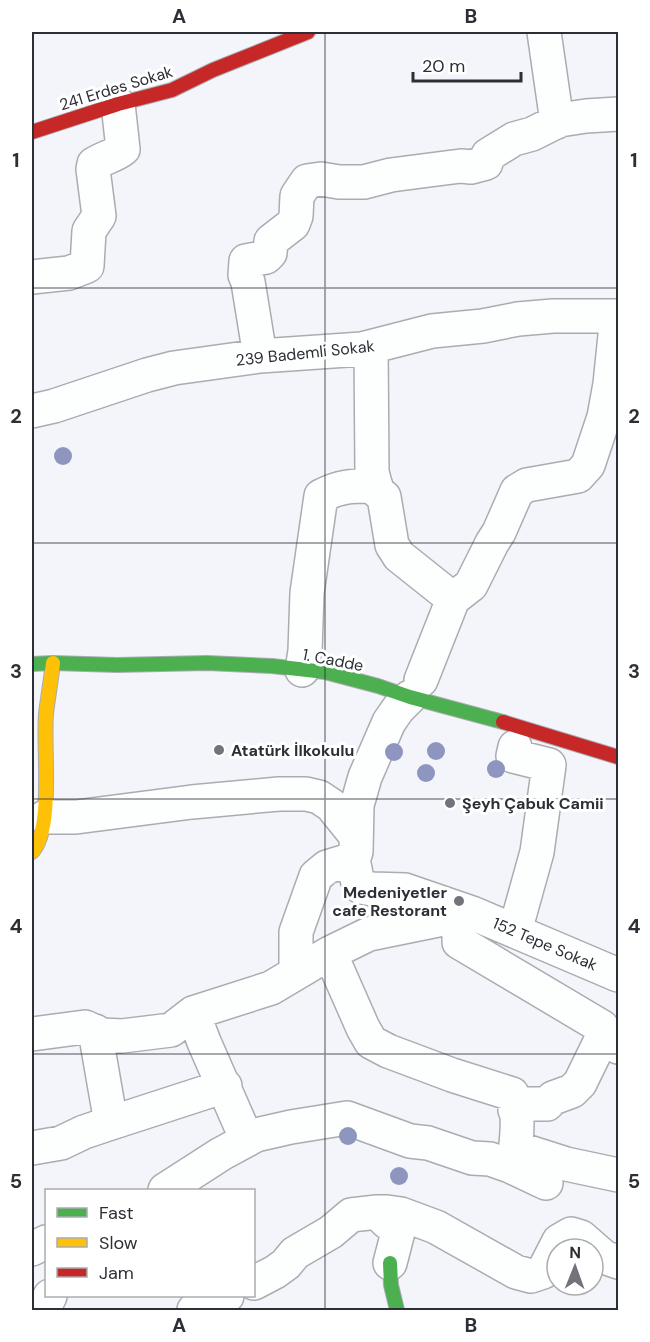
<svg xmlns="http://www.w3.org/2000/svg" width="650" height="1342" font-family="'DM Sans',sans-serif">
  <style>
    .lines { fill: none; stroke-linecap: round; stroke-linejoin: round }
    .street-casing { stroke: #aaacb1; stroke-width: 36 }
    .fast-casing { stroke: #aaacb1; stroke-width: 16 }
    .slow-casing { stroke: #aaacb1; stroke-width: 16 }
    .jam-casing { stroke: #aaacb1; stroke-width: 16 }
    .street { stroke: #fdfefe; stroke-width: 33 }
    .fast { stroke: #4caf50; stroke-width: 14 }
    .slow { stroke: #ffc107; stroke-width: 14 }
    .jam { stroke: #c62828; stroke-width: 14 }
    .tree { fill: #8e95bf }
    .grid { fill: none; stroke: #2d2f36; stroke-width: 1.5; stroke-opacity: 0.55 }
    .poi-dot { fill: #73747b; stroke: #fff; stroke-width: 2 }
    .labels { text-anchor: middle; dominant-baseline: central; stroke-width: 6; stroke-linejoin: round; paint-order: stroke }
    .street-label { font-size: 16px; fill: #2d2f36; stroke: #fff }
    .poi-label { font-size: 16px; font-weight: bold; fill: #2d2f36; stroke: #fff; text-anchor: start }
    .neatline { fill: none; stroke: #2d2f36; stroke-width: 2 }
    .grid-label { font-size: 20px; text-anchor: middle; font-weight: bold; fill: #2d2f36 }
  </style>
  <rect width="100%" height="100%" fill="#f4f5fa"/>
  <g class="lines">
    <g class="street-casing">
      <path id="street" d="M544 32 557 122
        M32 277 69 273 87 266 89 231 99 216 93 169 94 164C103 158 114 156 123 149L118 104
        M371 347 372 472 377 491 384 497 392 545 399 556 453 599
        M260 356 248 282 245 275 246 261 266 257 270 253 271 241 293 224 296 216 297 196 307 181 321 179 339 182H364L391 175 445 168 461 166 471 167 486 163 488 155 514 139 532 134 560 120 586 116 618 114
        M32 411 54 406 147 375 174 368 260 356 362 349 432 331 483 326 518 319 553 316H618
        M302 670 305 651 307 593 321 496C342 485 354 486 376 486
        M421 680 453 599 471 585 492 543 499 532 517 491 527 485 578 476 588 465 604 417 610 384 617 316
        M515 747 513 756 549 765 537 852 515 931
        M45 817H76L192 802 279 794H306L319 797 331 805 356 836
        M353 859 357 879 361 887 372 889 405 890 472 913 618 975
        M454 916 459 932V942L602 1027 603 1036 618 1047
        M330 953 363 1028 371 1042 388 1051 452 1075 512 1094C521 1111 516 1148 513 1167
        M296 973V932L316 876 327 867 353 859 356 852 357 805 365 777 389 722 398 709 410 697
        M193 1013 204 1042 247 1140
        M95 1031 111 1123
        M32 1034 85 1027 102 1035 122 1036 171 1030 193 1013 271 988 330 953 369 934 472 913
        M515 1110 526 1104H547L553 1098 572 1091 580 1083 603 1036
        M32 1148 61 1143 84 1132 111 1123 225 1086
        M516 1148 566 1164 618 1175
        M165 1190 221 1154 256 1135 291 1127 347 1118 410 1141 428 1143 472 1158 490 1159 510 1166 546 1183
        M377 1212 387 1222 397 1226 398 1232 390 1263
        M32 1249 46 1242
        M254 1283 275 1272 286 1264 295 1253 331 1232 351 1215 377 1212H387L401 1214 436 1227 516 1272 531 1276 543 1272 559 1241 571 1234 581 1237 604 1257 618 1262
        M43 1310 50 1296
        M194 1310 227 1296"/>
    </g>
    <g class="fast-casing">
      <path id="fast" d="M32 664 53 663 117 665 207 663 272 666 325 672 378 686 410 697 503 722
        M390 1263 391 1285 397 1310"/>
    </g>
    <g class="slow-casing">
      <path id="slow" d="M32 852C54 829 43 748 46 714 48 697 51 680 53 663"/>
    </g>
    <g class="jam-casing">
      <path id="jam" d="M32 132 118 104 172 90 213 70 308 32
        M503 722 618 757"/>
    </g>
    <use href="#street" class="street"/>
    <use href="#fast" class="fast"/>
    <use href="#slow" class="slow"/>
    <use href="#jam" class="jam"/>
  </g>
  <g class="tree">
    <circle cx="63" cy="456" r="9"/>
    <circle cx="436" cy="751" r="9"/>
    <circle cx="394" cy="752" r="9"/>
    <circle cx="496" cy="769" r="9"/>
    <circle cx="426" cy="773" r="9"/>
    <circle cx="348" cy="1136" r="9"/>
    <circle cx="399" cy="1176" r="9"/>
  </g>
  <path class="grid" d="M325 32V1310M32 288H618M32 543H618M32 799H618M32 1054H618"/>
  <g class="poi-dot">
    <circle cx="219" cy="750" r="6"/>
    <circle cx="450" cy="803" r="6"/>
    <circle cx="459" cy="901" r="6"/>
  </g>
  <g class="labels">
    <g class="street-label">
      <text transform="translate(116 88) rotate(-17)">241 Erdes Sokak</text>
      <text transform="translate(305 353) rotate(-6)">239 Bademli Sokak</text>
      <text transform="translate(333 660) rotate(11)">1. Cadde</text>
      <text transform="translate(545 944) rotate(23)">152 Tepe Sokak</text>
    </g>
    <g class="poi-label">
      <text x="231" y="750">Atatürk İlkokulu</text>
      <text x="462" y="803">Şeyh Çabuk Camii</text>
      <text x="447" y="892" text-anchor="end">Medeniyetler<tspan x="447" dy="18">cafe Restorant</tspan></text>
    </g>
  </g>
  <rect width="650" height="1342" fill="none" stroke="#ffffff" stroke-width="66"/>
  <rect x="45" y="1189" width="210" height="108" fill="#ffffff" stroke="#abacaf" stroke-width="1.5"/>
  <rect x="57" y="1208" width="30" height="9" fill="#4caf50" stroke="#abacaf" stroke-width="1.5"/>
  <text x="99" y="1219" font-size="18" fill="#2d2f36">Fast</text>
  <rect x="57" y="1238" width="30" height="9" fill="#ffc107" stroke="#abacaf" stroke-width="1.5"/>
  <text x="99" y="1249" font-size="18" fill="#2d2f36">Slow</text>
  <rect x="57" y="1268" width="30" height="9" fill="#c62828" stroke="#abacaf" stroke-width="1.5"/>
  <text x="99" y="1279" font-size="18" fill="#2d2f36">Jam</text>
  <g transform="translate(575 1267) rotate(1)"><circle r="28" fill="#ffffff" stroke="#abacaf" stroke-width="1.5"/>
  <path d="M0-4.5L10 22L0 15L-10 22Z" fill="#73747b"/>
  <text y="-9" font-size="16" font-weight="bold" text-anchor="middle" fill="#2d2f36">N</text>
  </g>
  <path d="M413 72v9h108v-9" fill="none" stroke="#2d2f36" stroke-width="3"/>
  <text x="422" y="72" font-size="18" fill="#2d2f36" stroke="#ffffff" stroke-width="4.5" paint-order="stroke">20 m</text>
  <rect x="33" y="33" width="584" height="1276" class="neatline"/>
  <g class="grid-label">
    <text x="179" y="23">A</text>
    <text x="471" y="23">B</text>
    <text x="16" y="167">1</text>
    <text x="634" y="167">1</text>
    <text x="16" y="423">2</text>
    <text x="634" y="423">2</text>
    <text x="16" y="678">3</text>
    <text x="634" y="678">3</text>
    <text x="16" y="933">4</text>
    <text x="634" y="933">4</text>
    <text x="16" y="1188">5</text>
    <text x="634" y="1188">5</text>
    <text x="179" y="1332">A</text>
    <text x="471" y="1332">B</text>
  </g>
</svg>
